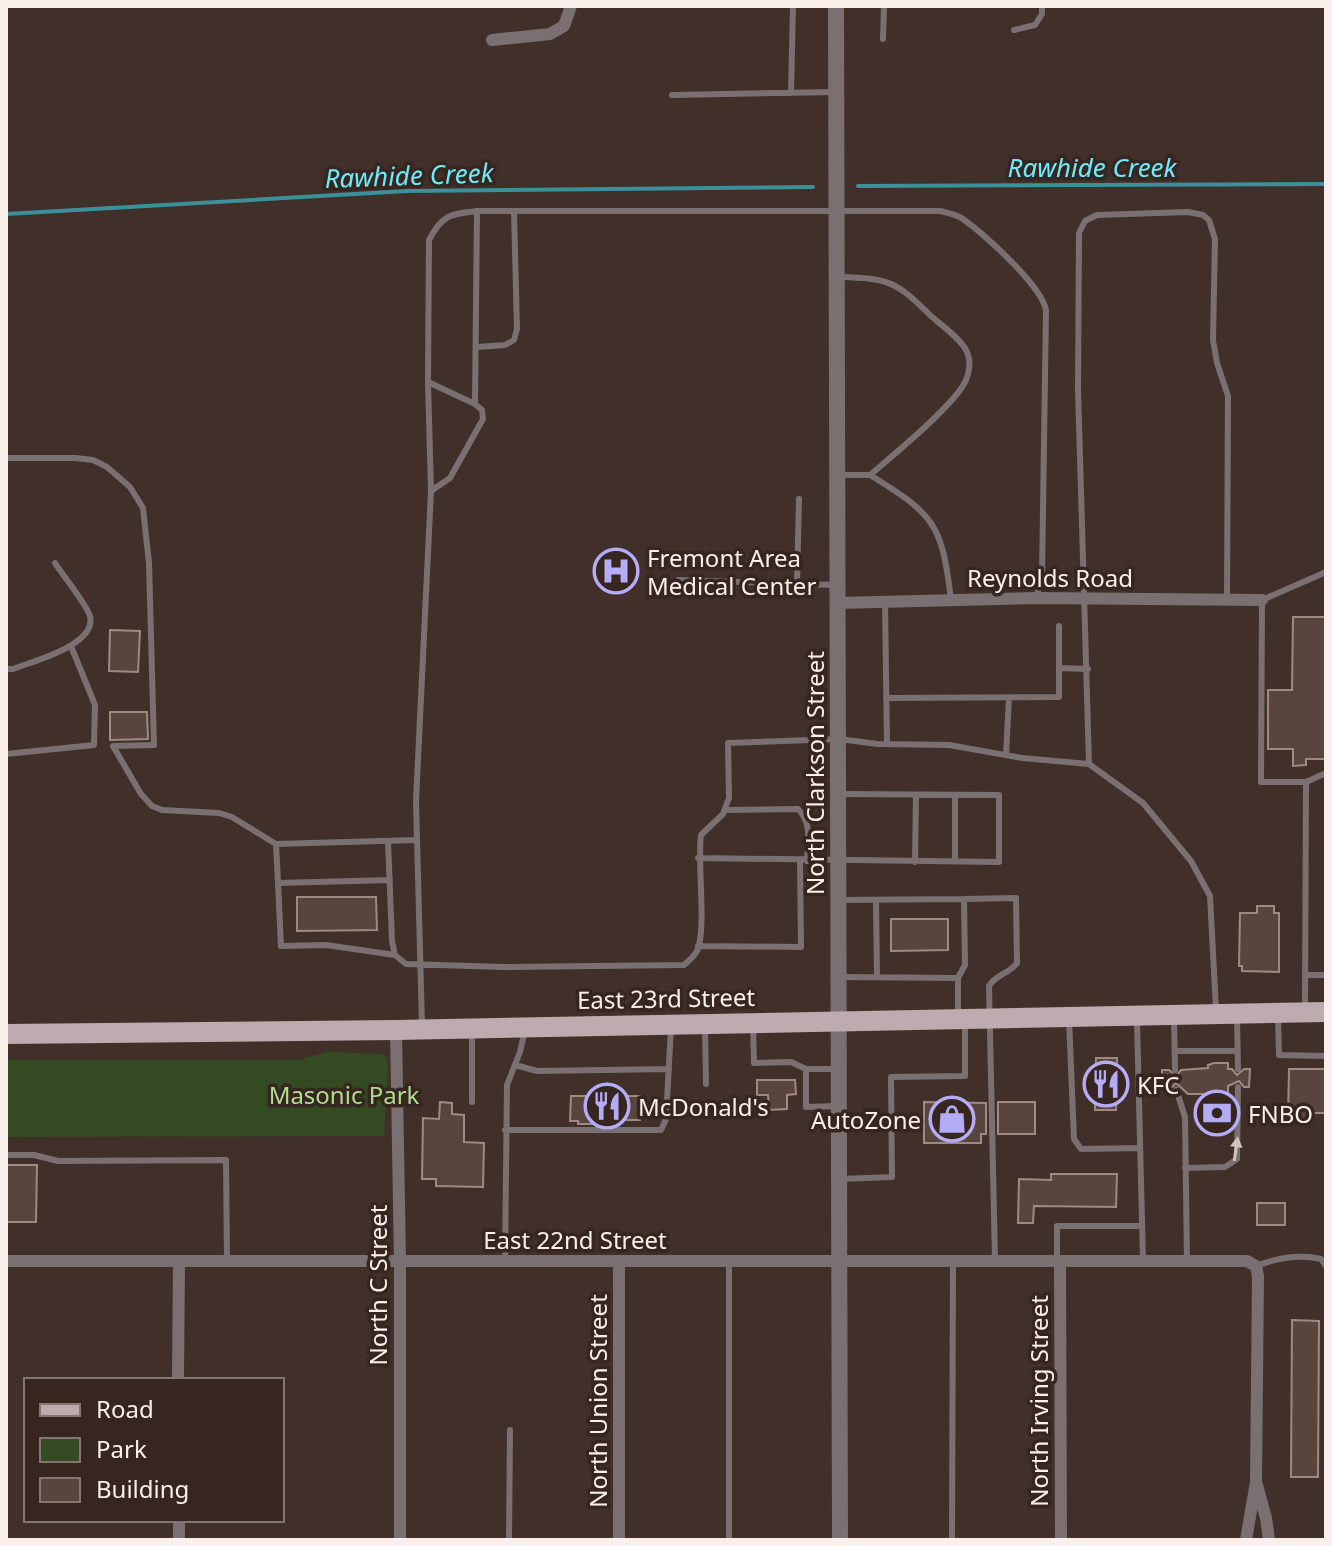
<svg xmlns="http://www.w3.org/2000/svg" width="1332" height="1546" font-family="'Noto Sans',sans-serif">
  <style>
    .green { fill: #344a23 }
    .lines { fill: none; stroke-linecap: round; stroke-linejoin: round }
    .stream { stroke: #3a909b; stroke-width: 4 }
    .building { fill: #57453e; stroke: #9f8a82; stroke-width: 2 }
    .service { stroke: #7a7072; stroke-width: 6 }
    .minor { stroke: #7a7072; stroke-width: 12 }
    .tertiary { stroke: #7a7072; stroke-width: 16 }
    .primary { stroke: #beabaf; stroke-width: 20 }
    .oneway { fill: #cdc3c0 }
    .labels { text-anchor: middle; dominant-baseline: central; stroke-width: 7; stroke-linejoin: round; paint-order: stroke }
    .poi-label { font-size: 24px; fill: #faefea; stroke: #36261f; text-anchor: start }
    .street-label { font-size: 24px; fill: #faefea; stroke: #36261f }
    .park-label { font-size: 24px; fill: #afdc8f; stroke: #36261f }
    .water-label { font-size: 26px; font-style: italic; fill: #6eebfb; stroke: #36261f }
  </style>
  <rect width="100%" height="100%" fill="#413029"/>
  <path class="green" d="M327 1052 384 1054 388 1063 384 1136 6 1137V1060H299Z"/>
  <g class="lines">
    <path class="stream" d="M858 186 1326 184
      M6 214 407 191 813 187"/>
  </g>
  <path class="building" d="M1293 617H1326V759H1306V765L1293 766V749H1268V690H1292Z
    M110 630 140 631 138 672 109 671Z
    M110 712H147L148 739 110 740Z
    M297 897H376L377 930 297 931Z
    M1257 906H1274V913H1279V972L1242 971V966H1239L1240 913H1257Z
    M891 919H948V950L891 951Z
    M1096 1058H1117L1116 1110H1095Z
    M1214 1063H1228V1069H1232L1237 1075 1244 1069H1250L1249 1087H1244L1239 1081 1228 1086V1132H1205V1094H1188L1176 1083 1170 1089H1162V1070H1169L1176 1076 1181 1070 1208 1068V1065Z
    M1289 1069H1326V1113H1313V1119H1288Z
    M757 1080H795L796 1094 787 1095V1109L769 1110 768 1095H757Z
    M571 1096H640V1120H614V1124H578V1121H570Z
    M440 1102 452 1103V1114L464 1115V1142L484 1143 483 1187 436 1186V1179H422L423 1118 439 1119Z
    M924 1102 986 1103V1134H981V1143H924Z
    M998 1102H1035V1134H998Z
    M6 1165H37L36 1222H6Z
    M1051 1174H1117L1116 1207 1034 1206 1033 1223H1018L1019 1179 1051 1180Z
    M1257 1203H1285V1225H1257Z
    M1292 1320 1319 1321 1318 1477H1291Z"/>
  <g class="lines">
    <path class="service" d="M1014 30 1035 25 1042 14V6
      M883 39 884 6
      M791 93 793 6
      M672 95 836 92
      M477 347 505 345 514 340 517 329 514 211
      M428 382 475 404 482 410 483 419 450 478 431 491
      M475 404 477 211
      M6 458H75L93 460 107 467 130 487 143 508 149 563 154 745 113 746 141 794 152 806 162 810 219 813 232 817 276 844 416 840
      M837 475H870C892 456 956 404 966 380 970 371 971 359 966 350 960 338 942 326 931 316 897 282 889 278 840 277
      M870 475C935 515 942 524 951 600
      M678 580 834 585
      M797 584 799 499
      M885 602 887 744
      M1059 668 1088 669
      M6 669H13C33 661 97 645 90 616 87 605 62 574 55 563
      M886 698 1059 697V626
      M6 754 94 745 95 705 71 646
      M1006 755 1009 698
      M1089 764 1143 803 1191 861 1210 896 1216 1010
      M1306 782 1326 773
      M955 795V861
      M725 810 798 809C812 823 808 842 807 861
      M388 841 392 941 395 955 406 964 503 967 684 965C688 961 694 957 697 951 707 929 697 864 701 835L723 814 729 798 728 743 839 739 878 744 949 745 1022 758 1089 764 1078 389 1079 233 1085 221 1097 215 1188 212 1203 215 1209 220 1215 239 1213 340 1217 363 1228 396 1227 599
      M276 844 278 883 390 880
      M698 858 999 862V795L838 794
      M915 862 916 795
      M278 883 281 946 326 945 395 955
      M964 899 1016 898 1017 963C1009 974 996 974 989 986L995 1260
      M839 900 964 899 965 965 958 978V1016
      M876 900 877 977
      M698 946 801 947 800 861
      M1306 975H1326
      M839 977 958 978
      M1305 1008 1306 782H1261L1262 600 1326 572
      M1278 1016 1279 1055 1326 1056
      M1174 1017 1175 1070
      M1237 1017 1238 1069
      M1069 1019 1074 1139 1081 1149 1140 1148
      M1137 1021 1143 1261
      M422 1025 416 801 431 491 428 382 429 240C442 215 450 214 477 211H940C947 213 956 214 963 219 985 235 1041 285 1046 310L1042 577 1036 598
      M753 1026 754 1063 791 1062 806 1069H835
      M705 1027 706 1084
      M472 1031V1102
      M1175 1051H1237
      M515 1065 537 1071 669 1069
      M806 1069V1107L837 1106
      M1176 1089 1185 1117 1187 1261
      M505 1130H661L666 1119 671 1027
      M6 1155H34L58 1161 226 1160 227 1260
      M1185 1168 1225 1167 1237 1159 1238 1087
      M841 1179 892 1177 891 1077 965 1076V1021
      M505 1261 507 1085 520 1052 525 1030
      M1057 1261V1226H1142
      M1256 1266C1277 1258 1299 1254 1321 1259L1326 1266
      M509 1540 510 1430
      M729 1540V1261
      M952 1540 953 1260"/>
    <path class="minor" d="M492 40 550 34 564 26 571 6
      M838 603 1036 598 1262 600
      M396 1030 400 1262V1540
      M6 1261H1247L1256 1266 1258 1276 1256 1482 1246 1540
      M619 1261V1540
      M1060 1261 1061 1540
      M178 1380 179 1261
      M1257 1485 1266 1518 1269 1540
      M179 1520V1540"/>
    <path class="tertiary" d="M836 6 840 1540"/>
    <path class="primary" d="M6 1034 396 1030 1326 1012"/>
  </g>
  <defs><path id="oneway-solid" d="M-6-.8H1V-3.2L6.5 0L1 3.2V.8H-6Z" transform="scale(2)"/></defs>
  <use class="oneway" href="#oneway-solid" transform="translate(1236 1149) rotate(-82)"/>
  <defs>
    <g id="hospital-ring" transform="scale(2.3)"><circle r="9.5" fill="#36261f" stroke="#b5acf8" stroke-width="1.5"/><path d="M-5-5h3v3.5h4V-5h3V5h-3V1.5h-4V5h-3Z" fill="#b5acf8"/></g>
    <g id="restaurant-ring" transform="scale(2.3)"><circle r="9.5" fill="#36261f" stroke="#b5acf8" stroke-width="1.5"/><path d="M-5-6h1v4h1v-4h1v4h1v-4h1v5L-1.5 .5V6h-2V.5L-5-1ZM5-6V6H3V1.5H1.5Q1.5-4 5-6Z" fill="#b5acf8"/></g>
    <g id="bank-ring" transform="scale(2.3)"><circle r="9.5" fill="#36261f" stroke="#b5acf8" stroke-width="1.5"/><path d="M-6-4H6V4H-6ZM0-2.3a2.3 2.3 0 1 0 0 4.6a2.3 2.3 0 1 0 0-4.6Z" fill="#b5acf8"/></g>
    <g id="shop-ring" transform="scale(2.3)"><circle r="9.5" fill="#36261f" stroke="#b5acf8" stroke-width="1.5"/><path d="M-5-2.5h2.3a2.7 3.5 0 0 1 5.4 0H5L5.5 6h-11ZM-1.5-2.5h3a1.5 2.3 0 0 0-3 0Z" fill="#b5acf8"/></g>
  </defs>
  <g fill-rule="evenodd">
    <use href="#hospital-ring" x="616" y="571"/>
    <use href="#restaurant-ring" x="1106" y="1084"/>
    <use href="#restaurant-ring" x="607" y="1106"/>
    <use href="#bank-ring" x="1217" y="1113"/>
    <use href="#shop-ring" x="952" y="1119"/>
  </g>
  <g class="labels">
    <g class="poi-label">
      <text x="647" y="557">Fremont Area<tspan x="647" dy="28">Medical Center</tspan></text>
      <text x="1137" y="1084">KFC</text>
      <text x="638" y="1106">McDonald's</text>
      <text x="1248" y="1113">FNBO</text>
      <text x="921" y="1119" text-anchor="end">AutoZone</text>
    </g>
    <g class="street-label">
      <text x="1050" y="577">Reynolds Road</text>
      <text transform="translate(814 773) rotate(-90)">North Clarkson Street</text>
      <text transform="translate(666 998) rotate(-1)">East 23rd Street</text>
      <text x="575" y="1239">East 22nd Street</text>
      <text transform="translate(377 1285) rotate(-90)">North C Street</text>
      <text transform="translate(597 1401) rotate(-90)">North Union Street</text>
      <text transform="translate(1038 1401) rotate(-90)">North Irving Street</text>
    </g>
    <g class="park-label">
      <text x="344" y="1094">Masonic Park</text>
    </g>
    <g class="water-label">
      <text x="1092" y="167">Rawhide Creek</text>
      <text transform="translate(409 175) rotate(-2)">Rawhide Creek</text>
    </g>
  </g>
  <rect width="1332" height="1546" fill="none" stroke="#faefea" stroke-width="16"/>
  <rect x="24" y="1378" width="260" height="144" fill="#36261f" stroke="#847670" stroke-width="2"/>
  <rect x="40" y="1404" width="40" height="12" fill="#beabaf" stroke="#847670" stroke-width="2"/>
  <text x="96" y="1418" font-size="24" fill="#faefea">Road</text>
  <rect x="40" y="1438" width="40" height="24" fill="#344a23" stroke="#847670" stroke-width="2"/>
  <text x="96" y="1458" font-size="24" fill="#faefea">Park</text>
  <rect x="40" y="1478" width="40" height="24" fill="#57453e" stroke="#847670" stroke-width="2"/>
  <text x="96" y="1498" font-size="24" fill="#faefea">Building</text>
</svg>
